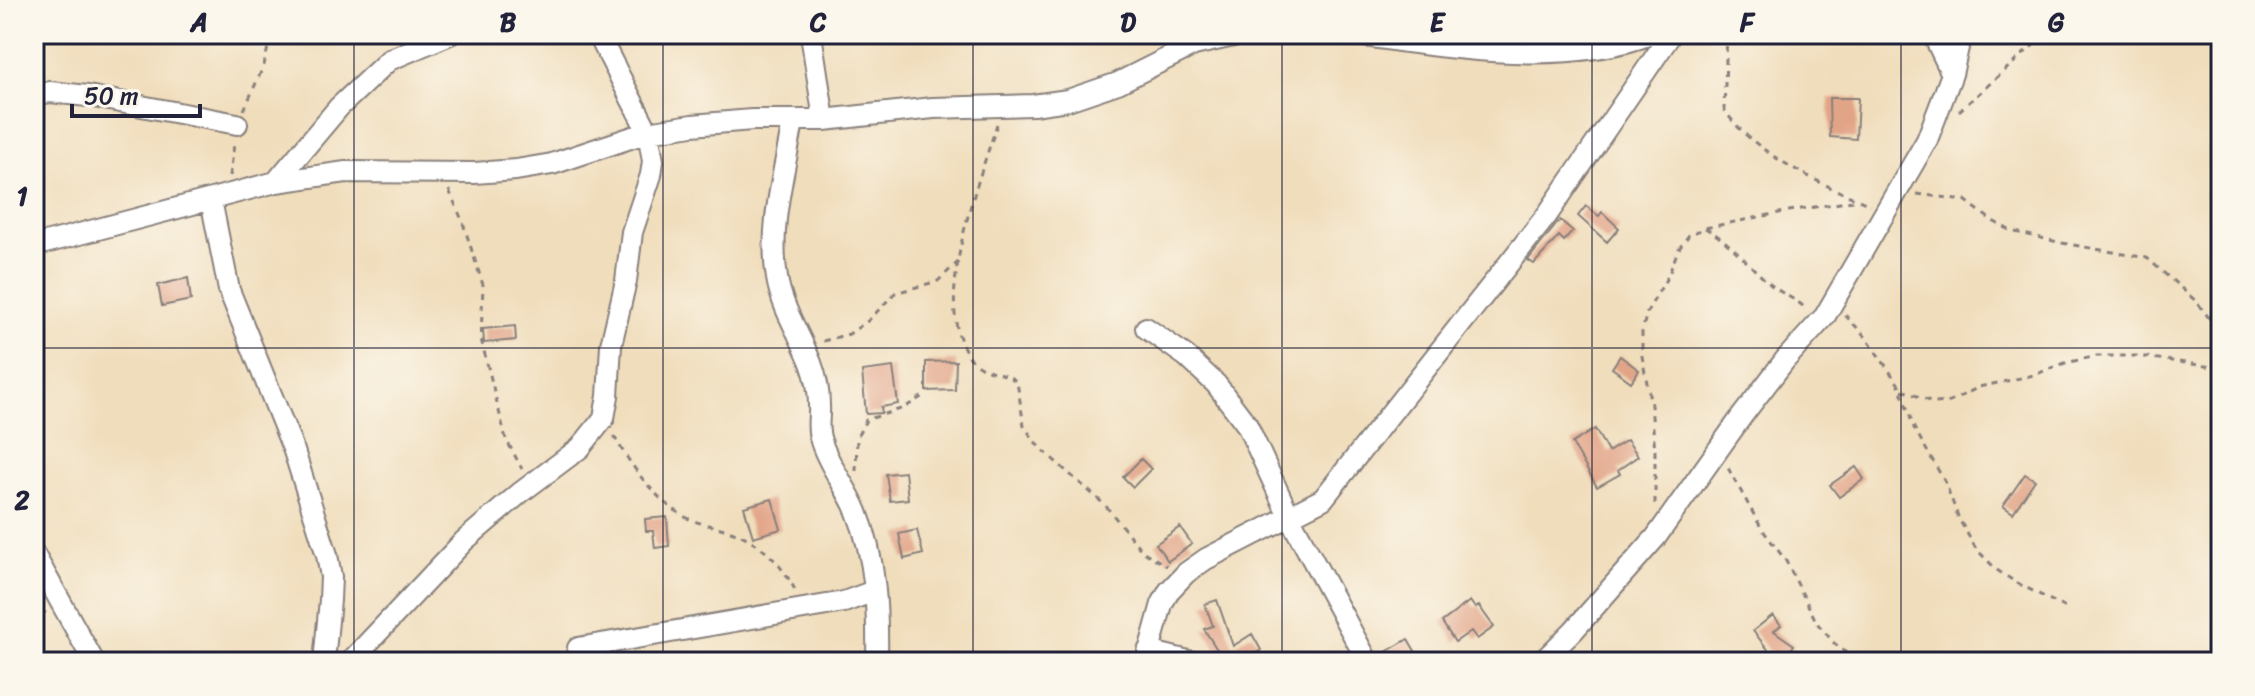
<svg xmlns="http://www.w3.org/2000/svg" width="2255" height="696" font-family="Sriracha,sans-serif">
  <style>
    .building { fill: #e2a487 }
    .lines { fill: none; stroke-linecap: round; stroke-linejoin: round }
    .street-casing { stroke: #89807b; stroke-width: 24 }
    .path { stroke: #89807b; stroke-width: 3; stroke-dasharray: 6 6; stroke-linecap: butt }
    .street { stroke: #fff; stroke-width: 20 }
    .grid { fill: none; stroke: #22223b; stroke-width: 2; stroke-opacity: 0.55 }
    .neatline { fill: none; stroke: #22223b; stroke-width: 3 }
    .grid-label { font-size: 26px; text-anchor: middle; font-weight: bold; fill: #22223b }
  </style>
  <rect width="100%" height="100%" fill="#fbf7ec"/>
  <filter id="ink" filterUnits="userSpaceOnUse"><feTurbulence type="fractalNoise" baseFrequency=".0125" numOctaves="2"/><feDisplacementMap in="SourceGraphic" scale="16" xChannelSelector="R" yChannelSelector="G"/><feConvolveMatrix kernelMatrix="1 2 1 2 8 2 1 2 1" color-interpolation-filters="sRGB"/></filter>
  <filter id="wash" filterUnits="userSpaceOnUse"><feTurbulence type="fractalNoise" baseFrequency=".006" numOctaves="4" result="noise"/><feDisplacementMap in="SourceGraphic" scale="32" xChannelSelector="R" yChannelSelector="G"/><feGaussianBlur stdDeviation="1.8" result="paint"/><feColorMatrix in="noise" values="0 0 0 0 0 0 0 0 0 0 0 0 0 0 0 0 0 1.4 0 .05"/><feComposite in="paint" operator="in"/></filter>
  <g filter="url(#wash)">
    <rect width="100%" height="100%" fill="#f0ddbb"/>
    <g id="blocks">
      <path class="building" d="M1829 98H1858L1856 139 1830 137Z
        M1586 206 1599 216 1602 212 1619 228 1607 242 1578 216Z
        M1560 220 1573 231 1564 241 1559 236 1534 264 1528 260Z
        M188 278 191 300 162 306 158 285Z
        M515 326 516 340 484 343 483 329Z
        M1620 356 1639 370 1631 382 1612 368Z
        M956 361 955 390 926 391V362Z
        M893 367 898 404 881 407 882 413 866 414 862 371Z
        M1595 429 1608 452 1627 440 1638 456 1618 470 1620 474 1597 487 1572 443Z
        M1141 459 1151 469 1133 487 1123 477Z
        M1856 467 1864 479 1839 497 1830 485Z
        M905 472 908 499 890 501 886 474Z
        M2025 474 2035 480 2013 513 2003 506Z
        M772 499 781 529 753 537 744 507Z
        M667 517 669 546 655 548 653 531H646L645 519Z
        M1180 527 1192 544 1168 561 1156 544Z
        M917 530 923 554 904 559 899 534Z
        M1217 600 1233 646 1252 634 1261 650 1242 662H1225L1204 629 1213 626 1205 604Z
        M1470 601 1475 608 1479 606 1494 627 1477 639 1471 631 1455 642 1442 622Z
        M1773 615 1781 625 1774 631 1794 645 1783 662H1778L1753 631Z
        M1408 639 1415 651 1398 662H1392L1386 652Z"/>
    </g>
  </g>
  <g filter="url(#ink)">
    <use href="#blocks" fill-opacity="0" stroke="#89807b" stroke-width="2"/>
    <g class="lines">
      <g class="street-casing">
        <path id="street" d="M811 34 824 120
          M1350 34C1441 47 1563 68 1651 34
          M1933 34 1952 74
          M34 95 50 92 88 96 237 124
          M793 121C785 171 768 226 777 278 782 309 800 334 811 363 816 376 819 391 819 405 820 417 816 428 821 441 829 467 847 487 857 512 876 559 878 611 877 662
          M276 182 339 107 389 60 450 34
          M211 200 229 290 294 451 327 555 331 577 330 600 324 662
          M34 246 276 182 346 172 474 173 516 170 552 164 648 132 692 125 752 120H824L933 108 1033 105 1068 100 1118 83 1194 45 1242 34
          M1146 328 1186 356 1216 384 1247 425 1290 518 1368 662
          M34 554 94 662
          M578 648 844 602 874 591
          M1148 651 1192 662
          M350 662 464 541 520 493 580 448 604 418 608 396 611 345 626 281 632 232 651 175 653 161 648 132 598 34
          M1146 662 1162 604 1169 591 1186 573 1206 559 1323 499 1547 215 1671 34
          M1542 662 1574 630 1656 537 1742 416 1785 360 1825 316 1927 140 1952 74 1961 34"/>
      </g>
      <path class="path" d="M1727 34 1724 109C1752 154 1822 184 1870 205
        M244 110 264 65 271 34
        M1959 111 2046 34
        M997 124C979 182 926 312 974 362 986 374 1005 371 1017 382L1024 426 1039 447 1105 505 1142 551 1167 566
        M230 176 234 144
        M449 190 462 220 483 285 481 339 506 439 522 469
        M1917 194 1965 200 1991 220 2011 231 2062 243 2147 258 2197 302 2221 334
        M1705 228C1732 243 1748 265 1771 285 1783 295 1797 299 1807 310
        M1845 315 1865 336 1899 385 1914 428 1945 482 1959 519 1976 549 1997 570 2017 583 2070 610
        M823 341 849 334 869 320 895 293 938 281 958 262
        M1902 390 1935 403 1950 402 1979 387 2034 375 2065 363 2097 356H2139L2212 367 2221 364
        M614 436C631 466 653 497 682 515 694 523 710 525 724 529 756 537 782 563 796 592
        M1728 468 1762 529 1786 561 1817 623 1834 643 1858 662
        M856 471 857 437 866 420 904 408 923 396
        M1655 504V451L1651 405 1642 356V332L1647 312 1669 274 1678 250 1689 235 1705 228 1789 211 1859 200
        M34 607 46 613
        M1034 662 1129 653"/>
      <use href="#street" class="street"/>
    </g>
  </g>
  <path class="grid" d="M354 34V662M663 34V662M973 34V662M1282 34V662M1592 34V662M1901 34V662M34 348H2221"/>
  <rect width="2255" height="696" fill="none" stroke="#fbf7ec" stroke-width="88"/>
  <path d="M72 104v12h128v-12" fill="none" stroke="#22223b" stroke-width="4"/>
  <text x="84" y="104" font-size="24" fill="#22223b" stroke="#fbf7ec" stroke-width="6" paint-order="stroke">50 m</text>
  <rect x="44" y="44" width="2167" height="608" class="neatline"/>
  <g class="grid-label">
    <text x="199" y="31">A</text>
    <text x="508" y="31">B</text>
    <text x="818" y="31">C</text>
    <text x="1128" y="31">D</text>
    <text x="1437" y="31">E</text>
    <text x="1747" y="31">F</text>
    <text x="2056" y="31">G</text>
    <text x="22" y="205">1</text>
    <text x="22" y="509">2</text>
  </g>
</svg>
